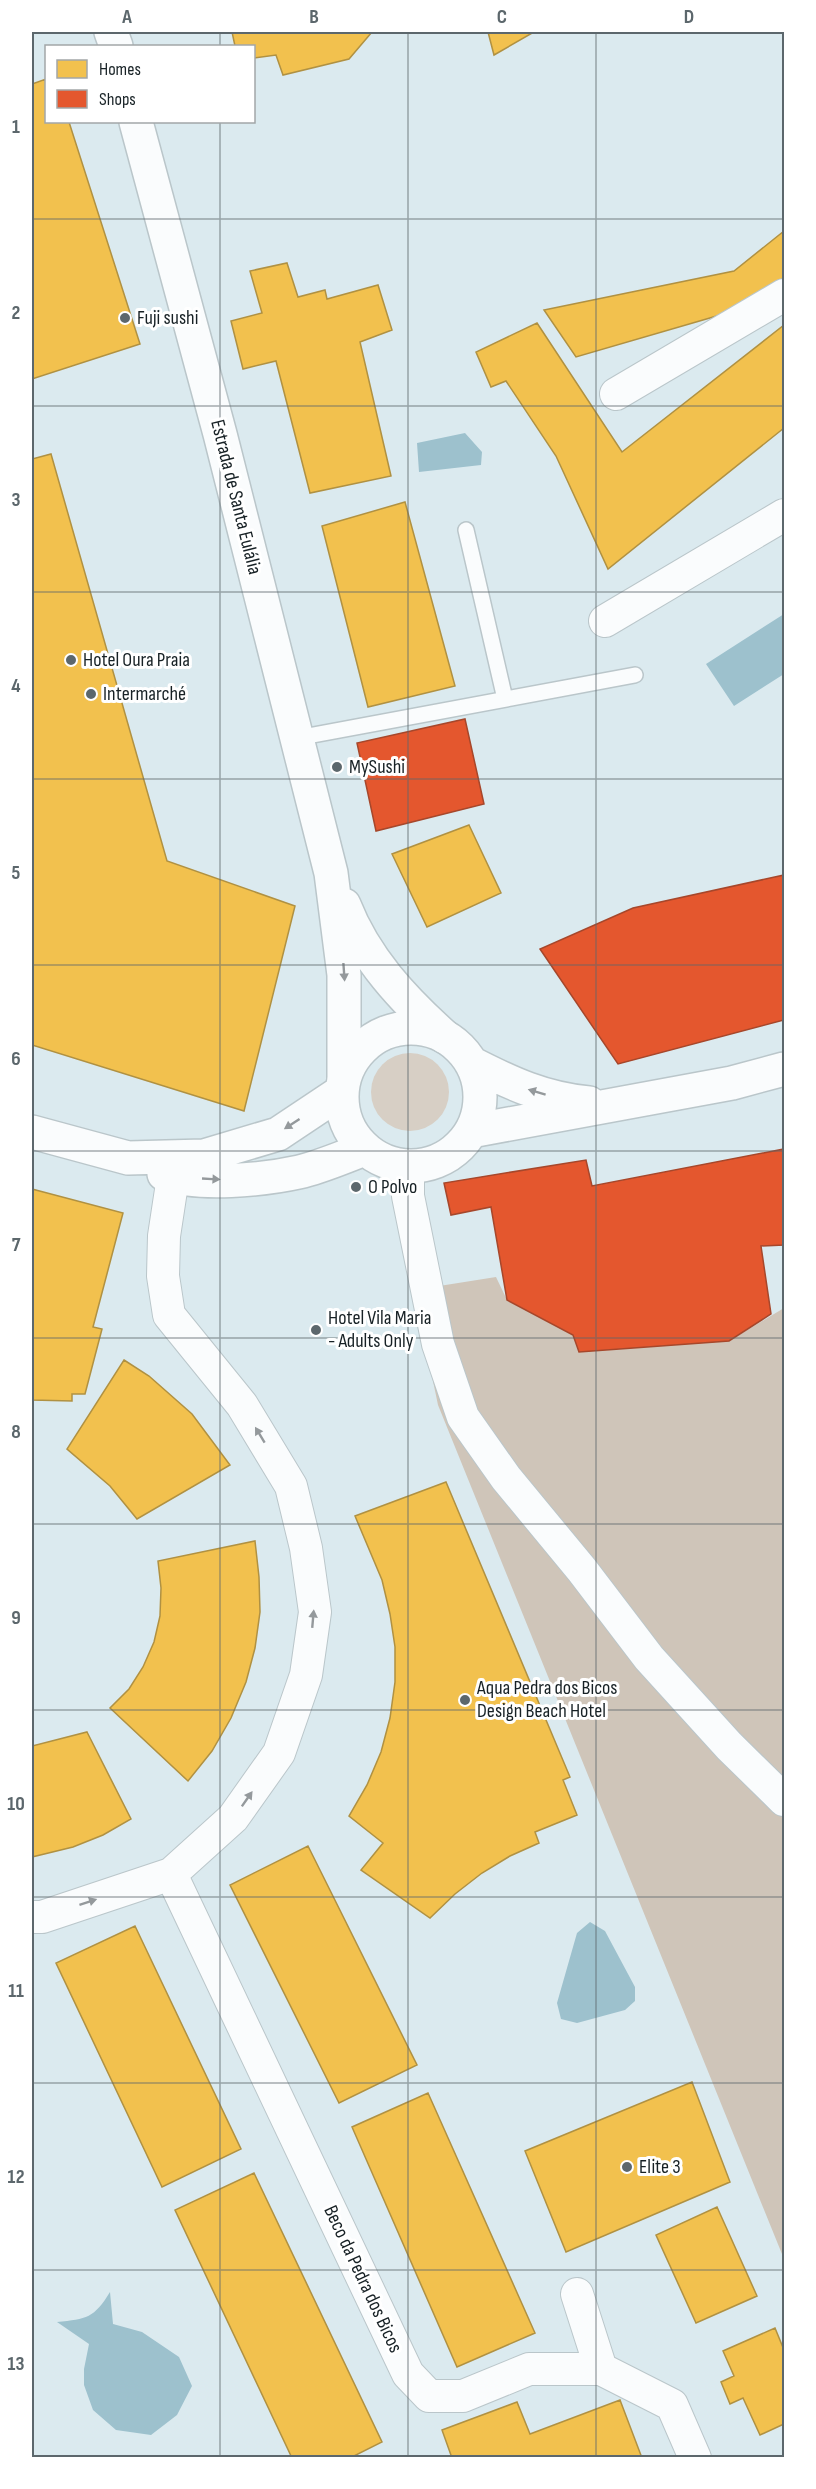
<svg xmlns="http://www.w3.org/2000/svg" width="816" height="2489" font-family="'Sofia Sans Condensed',sans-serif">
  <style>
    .green { fill: #d7cfc5 }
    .forest { fill: #cfc5b9 }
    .water { fill: #9dc1cd }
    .homes { fill: #f2c14e; stroke: #b09142; stroke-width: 1.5 }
    .shops { fill: #e4572e; stroke: #a6472b; stroke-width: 1.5 }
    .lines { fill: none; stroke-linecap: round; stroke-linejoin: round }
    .service-casing { stroke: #bac6ca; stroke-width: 18 }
    .minor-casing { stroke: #bac6ca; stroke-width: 34 }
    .tertiary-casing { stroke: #bac6ca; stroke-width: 36 }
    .primary-casing { stroke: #bac6ca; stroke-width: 36 }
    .service { stroke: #fafcfd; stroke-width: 15 }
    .minor { stroke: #fafcfd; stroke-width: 32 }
    .tertiary { stroke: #fafcfd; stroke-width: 33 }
    .primary { stroke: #fafcfd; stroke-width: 33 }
    .oneway { fill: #94999c }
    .grid { fill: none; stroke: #5c676c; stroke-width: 1.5; stroke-opacity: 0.55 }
    .poi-dot { fill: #5c676c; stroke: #fff; stroke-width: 2 }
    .labels { text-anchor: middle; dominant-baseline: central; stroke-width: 6; stroke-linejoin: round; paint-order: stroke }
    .poi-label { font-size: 20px; fill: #172125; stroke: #fff; text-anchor: start }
    .street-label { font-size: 20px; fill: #172125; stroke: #fff }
    .neatline { fill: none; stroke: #5c676c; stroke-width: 2 }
    .grid-label { font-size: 20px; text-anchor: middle; font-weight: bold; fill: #5c676c }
  </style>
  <rect width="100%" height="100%" fill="#dbeaef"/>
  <path class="green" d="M371 1092a39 39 0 1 1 78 0a39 39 0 1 1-78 0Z"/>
  <path class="forest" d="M496 1277 507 1300 573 1335 580 1352 729 1341 784 1308V2259L438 1405 414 1290Z"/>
  <path class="water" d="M465 433 482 452 481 465 419 472 417 443Z
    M784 614V674L734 706 706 664Z
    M590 1922 605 1931 635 1987V2001L625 2010 577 2023 561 2019 557 2003 577 1933Z
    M110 2292 113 2324 142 2332 179 2357 192 2386 177 2415 151 2435 116 2430 93 2410 84 2385V2369L89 2344 57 2322C87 2319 94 2318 110 2292Z"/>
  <path class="homes" d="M232 32H372L349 59 283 75 276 55 254 58V46H235Z
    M488 32H534L494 55Z
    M46 79V122H69L140 344 32 379V84Z
    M784 231V278L727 313 576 357 544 310 734 271Z
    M287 263 298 297 325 290 327 299 378 285 392 330 360 342 391 476 310 493 276 361 243 369 231 321 262 313 250 271Z
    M537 323 622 452 784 325V428L608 569 556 456 506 381 491 387 476 352Z
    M51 454 167 861 295 906 244 1111 32 1045V459Z
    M405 502 455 686 368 707 322 526Z
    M469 825 501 893 427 927 392 854Z
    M32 1189 123 1213 93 1327 102 1329 85 1394H72V1401L32 1400Z
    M124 1360 149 1376 192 1414 230 1465 137 1519 110 1486 67 1449Z
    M446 1482 570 1777 563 1780 577 1815 535 1832 539 1843 510 1856 482 1873 455 1894 430 1918 361 1870 383 1843 349 1816 367 1785 381 1752 390 1718 395 1682V1647L390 1614 382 1580 355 1516Z
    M255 1541 259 1577 260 1612 255 1648 246 1682 231 1718 212 1751 188 1781 110 1708 129 1689 143 1667 154 1642 160 1616 161 1588 158 1561Z
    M87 1732 131 1819 103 1835 73 1847 32 1857V1746Z
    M308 1846 417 2065 339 2103 230 1885Z
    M135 1926 241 2149 162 2187 56 1963Z
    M692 2082 730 2182 566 2252 525 2151Z
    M428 2093 535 2333 457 2367 352 2127Z
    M254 2173 382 2442 350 2458H292L175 2210Z
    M717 2207 757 2296 696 2323 656 2235Z
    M775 2328 784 2350V2424L760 2435 743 2398 730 2404 721 2382 734 2376 723 2351Z
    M620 2400 642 2458H452L442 2430 517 2402 530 2434Z"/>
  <path class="shops" d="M465 719 484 804 376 831 357 743Z
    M784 875V1020L618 1064 540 949 633 908Z
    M784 1149V1245L761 1246 771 1314 729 1341 579 1352 573 1335 507 1300 491 1207 451 1215 444 1183 586 1160 592 1186Z"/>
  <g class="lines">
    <g class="service-casing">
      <path id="service" d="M466 530 505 699
        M297 738 635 675"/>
    </g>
    <g class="minor-casing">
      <path id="minor" d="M616 394 784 295
        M605 621 784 515
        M408 1166V1196L438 1344 463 1417 506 1478 582 1570 649 1658 729 1746 784 1800
        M171 1874 408 2374 429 2396H463L529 2369H601L672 2405 695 2458
        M32 1917H42L171 1874 233 1818 279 1753 306 1675 315 1612 306 1548 291 1486 242 1405 169 1315 163 1276 164 1236 173 1177
        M577 2294 601 2369"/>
    </g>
    <g class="tertiary-casing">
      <path id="tertiary" d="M342 1097a69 69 0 1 1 138 0a69 69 0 1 1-138 0Z
        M471 1063C510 1083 544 1099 589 1103
        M471 1131 732 1083 784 1069
        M32 1132 128 1158 204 1156 278 1134 341 1092
        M164 1174C199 1186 263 1180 299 1172 321 1167 343 1157 365 1149"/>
    </g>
    <g class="primary-casing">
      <path id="primary" d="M111 32 116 46
        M136 122 220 434 331 873 344 975V1078
        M344 905C365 959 403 999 445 1037"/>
    </g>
    <use href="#service" class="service"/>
    <use href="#minor" class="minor"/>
    <use href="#tertiary" class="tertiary"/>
    <use href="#primary" class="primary"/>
  </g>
  <defs><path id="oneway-solid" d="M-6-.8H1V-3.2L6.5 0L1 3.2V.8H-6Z" transform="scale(1.5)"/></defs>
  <g class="oneway">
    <use href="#oneway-solid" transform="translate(344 972) rotate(86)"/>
    <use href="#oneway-solid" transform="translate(537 1092) rotate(-163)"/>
    <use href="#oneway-solid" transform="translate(292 1124) rotate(147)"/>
    <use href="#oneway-solid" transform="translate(211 1179) rotate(3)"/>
    <use href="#oneway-solid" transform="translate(260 1435) rotate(-121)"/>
    <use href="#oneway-solid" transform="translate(313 1619) rotate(-85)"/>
    <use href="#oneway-solid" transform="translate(247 1799) rotate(-55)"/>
    <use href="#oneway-solid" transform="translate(88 1902) rotate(-18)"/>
  </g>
  <path class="grid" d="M220 32V46M408 32V2458M596 32V2458M220 122V2458M32 219H784M32 406H784M32 592H784M32 779H784M32 965H784M32 1151H784M32 1338H784M32 1524H784M32 1710H784M32 1897H784M32 2083H784M32 2270H784"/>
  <g class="poi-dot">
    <circle cx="125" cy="318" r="6"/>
    <circle cx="71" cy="660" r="6"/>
    <circle cx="91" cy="694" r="6"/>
    <circle cx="337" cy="767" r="6"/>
    <circle cx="356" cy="1187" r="6"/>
    <circle cx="316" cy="1330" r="6"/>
    <circle cx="465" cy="1700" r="6"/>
    <circle cx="627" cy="2167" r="6"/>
  </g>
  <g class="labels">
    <g class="poi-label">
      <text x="137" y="318">Fuji sushi</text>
      <text x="83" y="660">Hotel Oura Praia</text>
      <text x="103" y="694">Intermarché</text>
      <text x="349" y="767">MySushi</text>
      <text x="368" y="1187">O Polvo</text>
      <text x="328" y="1318">Hotel Vila Maria<tspan x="328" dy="23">- Adults Only</tspan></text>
      <text x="477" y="1688">Aqua Pedra dos Bicos<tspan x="477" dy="23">Design Beach Hotel</tspan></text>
      <text x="639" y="2167">Elite 3</text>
    </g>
    <g class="street-label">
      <text transform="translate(236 497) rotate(76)">Estrada de Santa Eulália</text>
      <text transform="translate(363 2279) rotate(65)">Beco da Pedra dos Bicos</text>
    </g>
  </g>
  <rect width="816" height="2489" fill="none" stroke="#ffffff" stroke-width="66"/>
  <rect x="45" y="45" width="210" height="78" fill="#ffffff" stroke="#a2a6a8" stroke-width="1.5"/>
  <rect x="57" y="60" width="30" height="18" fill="#f2c14e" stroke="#a2a6a8" stroke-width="1.5"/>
  <text x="99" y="75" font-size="18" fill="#172125">Homes</text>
  <rect x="57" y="90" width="30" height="18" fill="#e4572e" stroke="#a2a6a8" stroke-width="1.5"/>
  <text x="99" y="105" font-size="18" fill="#172125">Shops</text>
  <rect x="33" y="33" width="750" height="2423" class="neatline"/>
  <g class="grid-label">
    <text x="127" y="23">A</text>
    <text x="314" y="23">B</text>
    <text x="502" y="23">C</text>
    <text x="689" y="23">D</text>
    <text x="16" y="133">1</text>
    <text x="16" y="319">2</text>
    <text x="16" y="506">3</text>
    <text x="16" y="692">4</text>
    <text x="16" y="879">5</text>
    <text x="16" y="1065">6</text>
    <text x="16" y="1251">7</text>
    <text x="16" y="1438">8</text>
    <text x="16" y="1624">9</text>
    <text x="16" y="1810">10</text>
    <text x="16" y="1997">11</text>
    <text x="16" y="2183">12</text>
    <text x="16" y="2370">13</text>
  </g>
</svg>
